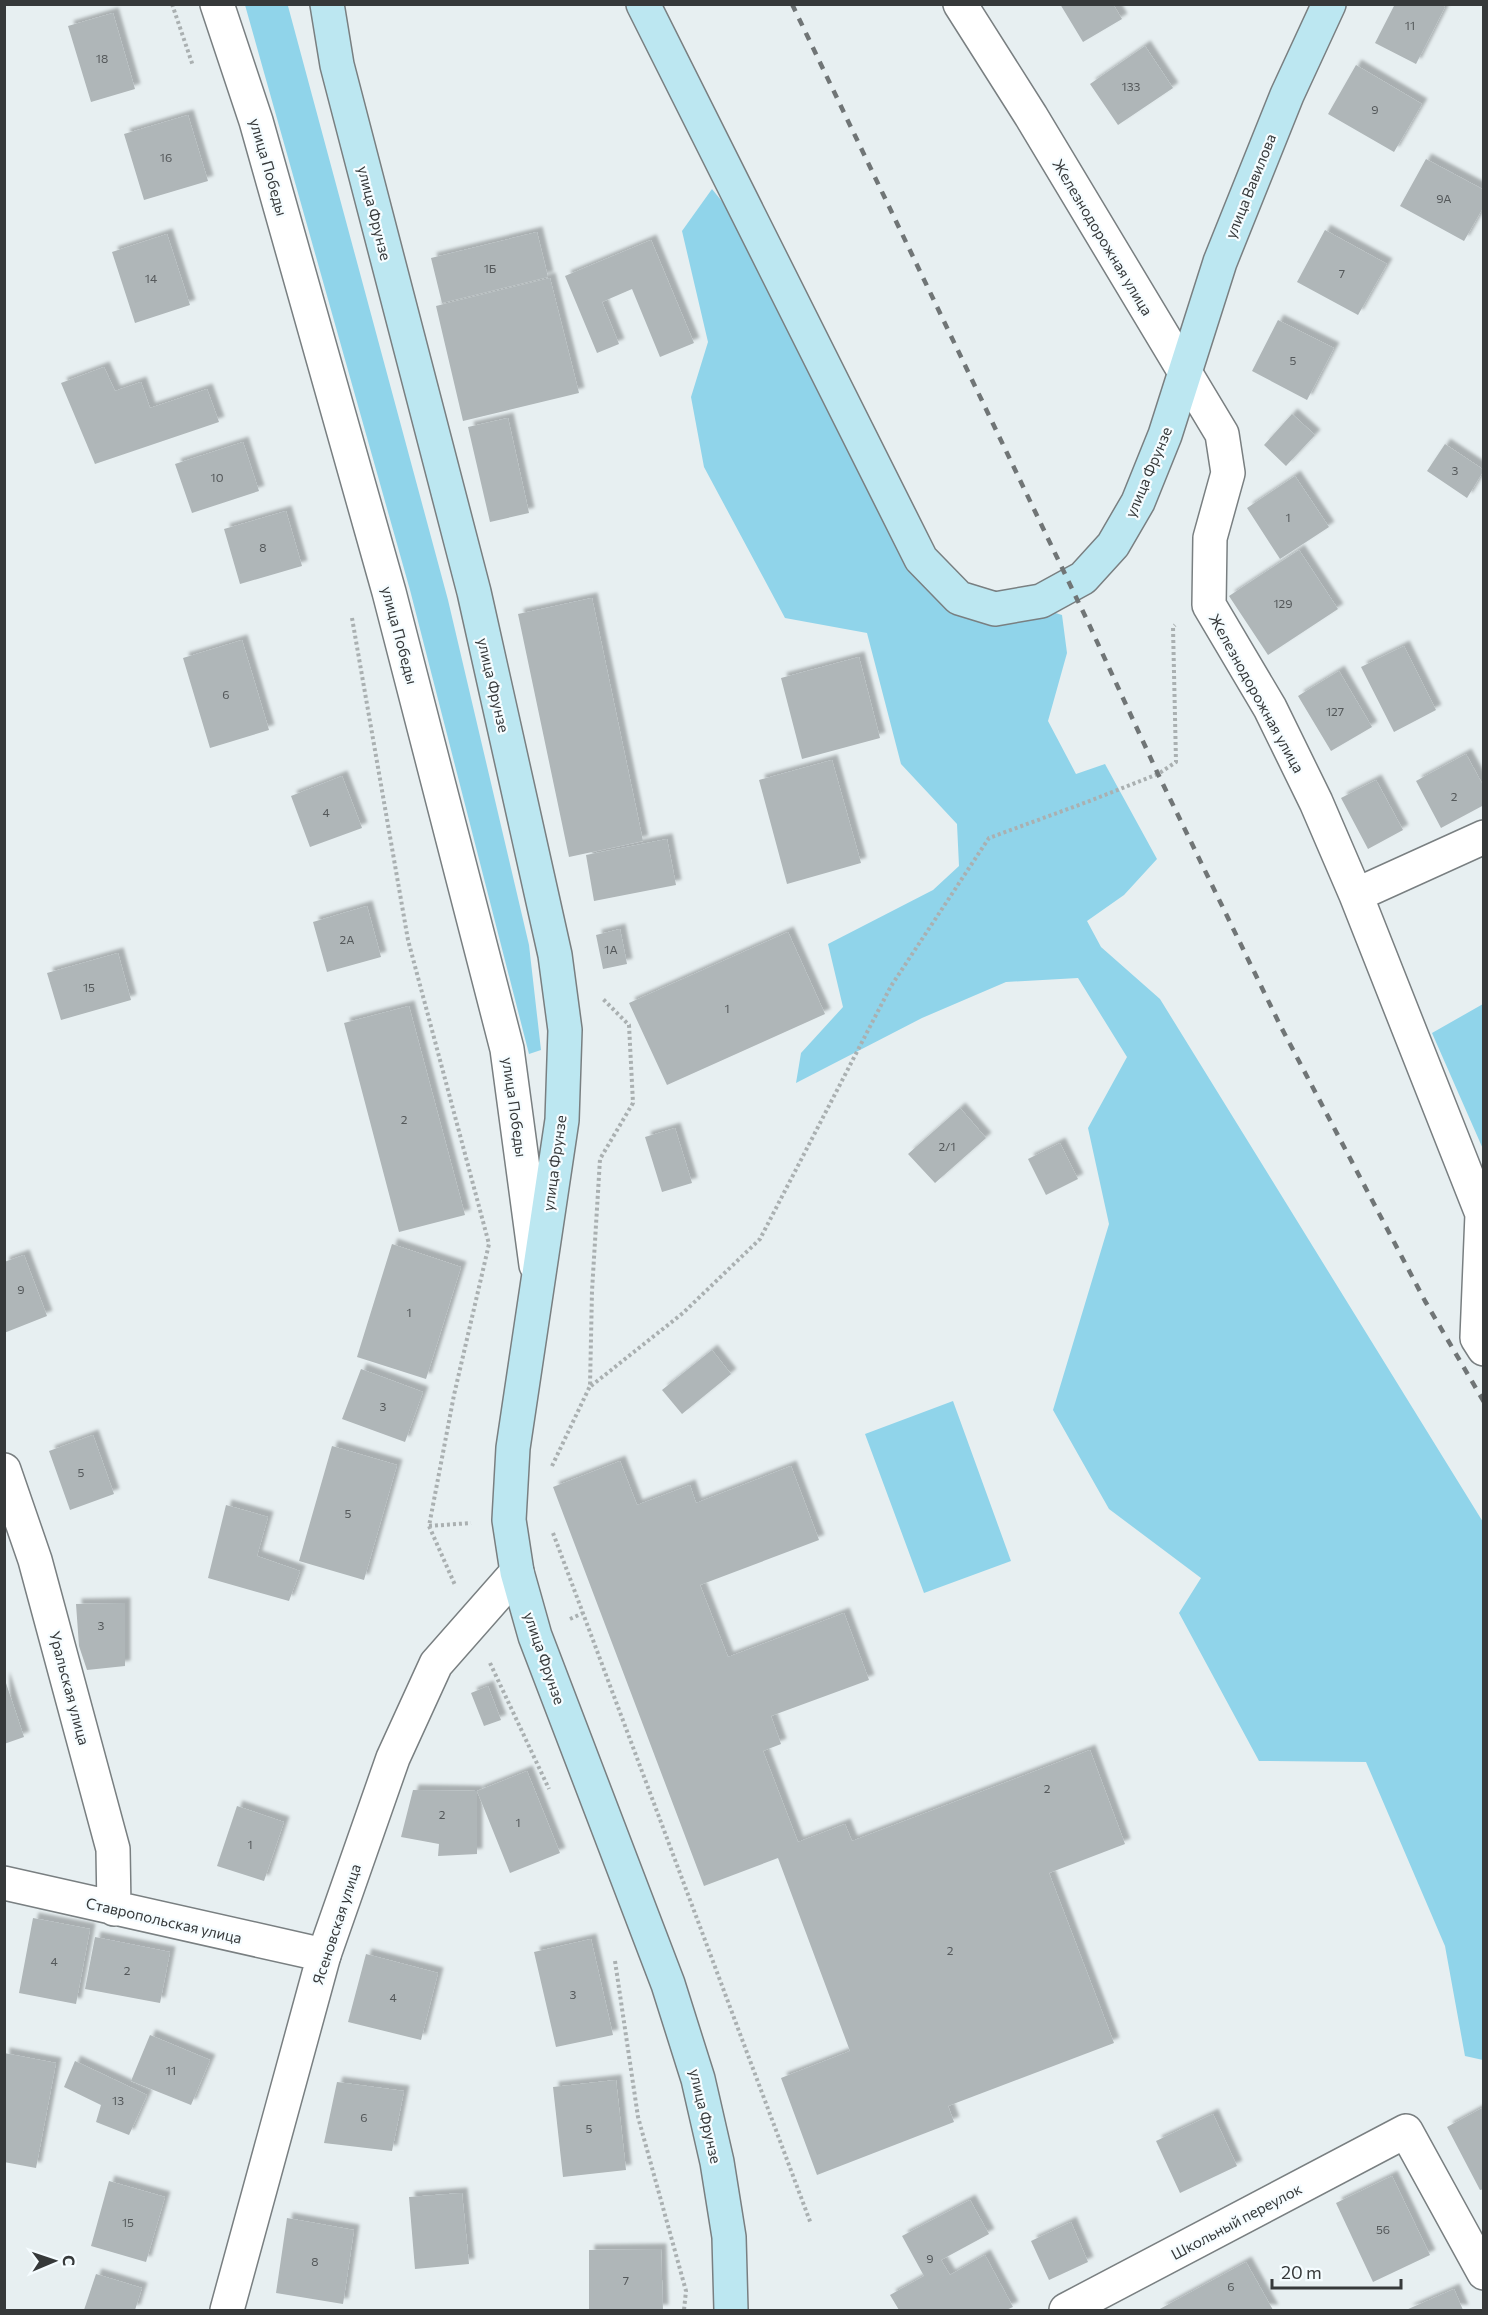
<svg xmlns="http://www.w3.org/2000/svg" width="1488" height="2315" font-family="Commissioner,sans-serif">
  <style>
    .green { fill: #90d4ea }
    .building { fill: #afb6b8; filter: url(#shadow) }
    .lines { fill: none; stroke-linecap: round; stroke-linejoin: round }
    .minor-casing { stroke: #797f81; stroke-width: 36 }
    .tertiary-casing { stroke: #797f81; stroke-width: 36 }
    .secondary-casing { stroke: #797f81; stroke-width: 36 }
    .path { stroke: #aab0b1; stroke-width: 4; stroke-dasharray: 3 3; stroke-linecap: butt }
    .minor { stroke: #fff; stroke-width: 33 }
    .tertiary { stroke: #fff; stroke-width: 33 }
    .secondary { stroke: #bce7f1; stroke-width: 33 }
    .rail { stroke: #707576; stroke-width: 4.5; stroke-dasharray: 8 8; stroke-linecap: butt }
    .labels { text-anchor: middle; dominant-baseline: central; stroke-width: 4.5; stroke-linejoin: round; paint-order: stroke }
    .number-label { font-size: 12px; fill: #54585a }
    .street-label { font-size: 15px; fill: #36393a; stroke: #f5fcff }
  </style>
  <defs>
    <filter id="shadow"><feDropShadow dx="5.5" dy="-5.5" stdDeviation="1.5" flood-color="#0004"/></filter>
  </defs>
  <rect width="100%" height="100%" fill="#e7eff1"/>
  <path class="green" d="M284 5 288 6 448 600 529 945 541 1050 529 1054 410 590 245 5Z
    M712 189 729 210 912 568 1062 615 1067 653 1048 721 1076 774 1105 764 1157 859 1124 895 1087 921 1101 947 1160 999 1483 1522V2060L1465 2056 1445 1946 1366 1762 1259 1761 1179 1613 1201 1578 1109 1509 1053 1410 1109 1224 1088 1128 1127 1057 1078 978 1006 982 922 1018 796 1083 801 1053 843 1007 828 944 933 890 959 866 957 824 901 764 867 633 785 618 704 467 691 397 708 342 682 231Z
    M1483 1004V1149L1432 1033Z
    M953 1401 1011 1561 924 1593 865 1434Z"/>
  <path class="building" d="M1060 4H1113L1122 19 1083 42Z
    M1395 4H1440L1445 7 1416 64 1375 43Z
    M113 13 135 89 91 102 68 26Z
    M1145 46 1173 88 1118 125 1090 84Z
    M1356 65 1422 104 1394 152 1328 114Z
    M188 115 208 181 144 200 124 134Z
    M1426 159 1484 190V206L1464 241 1400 206Z
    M1325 230 1387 264 1358 315 1297 282Z
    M537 232 548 277 442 303 431 258Z
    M167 234 190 305 135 323 112 252Z
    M651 240 694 343 660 357 632 289 602 302 619 344 597 353 565 276Z
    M550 278 579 393 463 421 436 306Z
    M1278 320 1334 348 1307 400 1252 371Z
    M104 367 115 391 141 382 150 408 207 389 219 422 95 464 61 383Z
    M1292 414 1315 435 1286 466 1264 445Z
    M508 418 529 513 490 522 468 427Z
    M243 442 259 491 192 513 175 464Z
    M1445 444 1484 470 1467 498 1427 471Z
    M1295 476 1329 527 1280 559 1247 508Z
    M286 511 302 566 240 584 224 529Z
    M1299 550 1338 609 1268 655 1229 596Z
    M592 598 643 841 569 857 518 614Z
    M242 640 269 730 210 748 183 658Z
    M1404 646 1436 710 1394 732 1361 667Z
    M859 657 880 738 802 759 781 678Z
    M1339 671 1372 727 1331 751 1298 696Z
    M1466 754 1484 787V805L1441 828 1416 781Z
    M832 760 861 863 787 884 759 780Z
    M342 776 362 828 310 847 291 796Z
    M1376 780 1403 830 1368 849 1341 798Z
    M667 839 676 885 594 901 586 855Z
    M367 906 381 957 327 972 313 922Z
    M620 929 627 964 603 969 596 935Z
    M788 932 825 1014 667 1085 629 1003Z
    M118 953 131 1000 61 1020 47 973Z
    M409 1006 465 1215 399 1232 344 1023Z
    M960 1108 986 1138 935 1183 908 1154Z
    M675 1128 692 1183 662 1192 645 1137Z
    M1060 1143 1078 1179 1046 1195 1028 1159Z
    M392 1244 461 1267 426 1379 357 1357Z
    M24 1255 47 1316 4 1333V1262Z
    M712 1350 731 1374 682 1414 662 1390Z
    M361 1369 423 1392 405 1442 342 1419Z
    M93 1435 114 1494 70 1510 49 1451Z
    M332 1446 397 1465 364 1580 299 1561Z
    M620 1461 637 1505 690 1485 696 1503 791 1466 819 1540 700 1585 728 1657 844 1613 869 1680 771 1716 781 1744 763 1751 798 1842 845 1824 852 1841 1090 1750 1125 1844 1049 1873 1114 2043 948 2106 954 2122 817 2175 781 2078 850 2051 778 1858 704 1886 553 1487Z
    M226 1505 268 1517 257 1556 300 1571 289 1601 208 1578Z
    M125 1603V1666L87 1670 79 1646 76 1604Z
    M4 1677 24 1737 4 1744Z
    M488 1686 501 1720 484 1726 471 1693Z
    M527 1771 560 1853 510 1873 477 1791V1854L438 1856 439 1844 401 1837 413 1790 477 1791Z
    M237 1806 284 1822 264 1881 217 1866Z
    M33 1918 90 1929 76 2004 19 1993Z
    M95 1937 170 1952 160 2003 85 1989Z
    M591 1939 613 2035 556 2047 534 1952Z
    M366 1954 438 1973 421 2040 348 2022Z
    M150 2035 210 2060 191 2105 131 2081Z
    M4 2053 56 2063 36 2168 4 2162Z
    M75 2061 147 2095 129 2135 96 2122 101 2105 64 2087Z
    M616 2080 626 2170 563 2177 553 2087Z
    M337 2082 404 2091 392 2151 324 2143Z
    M1484 2107V2189L1480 2190 1447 2127Z
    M1213 2114 1237 2166 1180 2193 1156 2141Z
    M1392 2176 1430 2255 1373 2282 1336 2203Z
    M109 2181 165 2197 146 2262 91 2246Z
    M462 2193 469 2264 415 2269 409 2197Z
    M970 2200 989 2234 941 2260 950 2275 985 2255 1013 2307 1006 2310H899L890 2295 924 2276 902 2236Z
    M287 2218 354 2230 343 2304 276 2293Z
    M1071 2222 1088 2262 1049 2280 1031 2241Z
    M661 2249 663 2310H589V2250Z
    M1246 2262 1273 2310H1158Z
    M96 2274 142 2288 135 2310H84Z
    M1454 2289 1463 2310H1406Z"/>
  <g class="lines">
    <g class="minor-casing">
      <path id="minor" d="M960 4 1031 116 1222 434 1228 473 1210 538 1209 605 1270 708 1316 802 1356 895 1482 1214 1477 1338 1484 1349
        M1356 895 1484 837
        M4 1470 35 1560 113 1849 114 1909
        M4 1883 324 1955 227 2310
        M1066 2310 1406 2131 1484 2273"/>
    </g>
    <g class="tertiary-casing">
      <path id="tertiary" d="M217 4 256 121 389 592 507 1049 536 1265
        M324 1955 393 1758 436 1664 517 1572"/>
    </g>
    <g class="secondary-casing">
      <path id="secondary" d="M327 4 337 65 474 592 555 955 565 1030 562 1120 513 1448 509 1520 517 1572 535 1636 668 1984 698 2079 717 2162 729 2237 731 2310
        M643 4 921 559 959 598 995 609 1041 601 1083 578 1113 545 1138 502 1165 435 1220 262 1287 95 1329 4"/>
    </g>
    <path class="path" d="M172 4 193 66
      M352 618 408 940 489 1244 454 1395 429 1526 455 1585
      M591 1386 683 1313 760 1239 891 986 989 838 1087 802 1158 774 1176 762 1173 627 1175 625
      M552 1466 590 1386 592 1291 600 1159 633 1103 629 1025 603 999
      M429 1526 471 1523
      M553 1533 811 2224
      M570 1619 583 1613
      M490 1663 549 1789
      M615 1961 638 2117 686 2291 684 2310"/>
    <use href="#minor" class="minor"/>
    <use href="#tertiary" class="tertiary"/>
    <use href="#secondary" class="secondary"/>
    <path class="rail" d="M792 4 1087 620 1158 774 1280 1025 1425 1301 1484 1402"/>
  </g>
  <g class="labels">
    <g class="number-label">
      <text x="1410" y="25">11</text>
      <text x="102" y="58">18</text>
      <text x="1131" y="86">133</text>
      <text x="1375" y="109">9</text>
      <text x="166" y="157">16</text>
      <text x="1444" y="198">9А</text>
      <text x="490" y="268">1Б</text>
      <text x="1342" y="273">7</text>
      <text x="151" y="278">14</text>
      <text x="1293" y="360">5</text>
      <text x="1455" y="470">3</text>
      <text x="217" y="477">10</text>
      <text x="1288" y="517">1</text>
      <text x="263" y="547">8</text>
      <text x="1283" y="603">129</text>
      <text x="226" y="694">6</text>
      <text x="1335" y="711">127</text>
      <text x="1454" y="796">2</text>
      <text x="326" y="812">4</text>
      <text x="347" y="939">2А</text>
      <text x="611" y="949">1А</text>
      <text x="89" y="987">15</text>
      <text x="727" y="1008">1</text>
      <text x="404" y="1119">2</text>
      <text x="947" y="1146">2/1</text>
      <text x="21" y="1289">9</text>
      <text x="409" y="1312">1</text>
      <text x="383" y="1406">3</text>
      <text x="81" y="1472">5</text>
      <text x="348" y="1513">5</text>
      <text x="101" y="1625">3</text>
      <text x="1047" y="1788">2</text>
      <text x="442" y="1814">2</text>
      <text x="518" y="1822">1</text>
      <text x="250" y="1844">1</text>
      <text x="950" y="1950">2</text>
      <text x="54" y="1961">4</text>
      <text x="127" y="1970">2</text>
      <text x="573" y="1994">3</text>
      <text x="393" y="1997">4</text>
      <text x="171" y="2070">11</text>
      <text x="118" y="2100">13</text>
      <text x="364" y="2117">6</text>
      <text x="589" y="2128">5</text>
      <text x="128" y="2222">15</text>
      <text x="1383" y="2229">56</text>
      <text x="930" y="2258">9</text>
      <text x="315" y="2261">8</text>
      <text x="626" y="2280">7</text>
      <text x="1231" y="2286">6</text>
    </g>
    <g class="street-label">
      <text transform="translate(269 167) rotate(74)">улица Победы</text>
      <text transform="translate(1250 186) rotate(-68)">улица Вавилова</text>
      <text transform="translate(375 213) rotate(76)">улица Фрунзе</text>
      <text transform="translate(1103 237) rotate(59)">Железнодорожная улица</text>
      <text transform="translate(1148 472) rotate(-67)">улица Фрунзе</text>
      <text transform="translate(400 635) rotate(75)">улица Победы</text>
      <text transform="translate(494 685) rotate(77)">улица Фрунзе</text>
      <text transform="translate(1257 693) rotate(61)">Железнодорожная улица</text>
      <text transform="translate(515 1107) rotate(82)">улица Победы</text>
      <text transform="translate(554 1163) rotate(-82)">улица Фрунзе</text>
      <text transform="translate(545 1658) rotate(71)">улица Фрунзе</text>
      <text transform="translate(70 1688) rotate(75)">Уральская улица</text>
      <text transform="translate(164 1920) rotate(13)">Ставропольская улица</text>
      <text transform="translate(336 1924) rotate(-72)">Ясеновская улица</text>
      <text transform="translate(706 2116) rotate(77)">улица Фрунзе</text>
      <text transform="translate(1236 2221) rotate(-28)">Школьный переулок</text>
    </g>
  </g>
  <rect width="1488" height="2315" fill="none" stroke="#36393a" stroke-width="12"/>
  <g transform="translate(54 2261) rotate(88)" stroke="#f5fcff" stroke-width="4.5" paint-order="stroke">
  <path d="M0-4.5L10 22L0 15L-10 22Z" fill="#36393a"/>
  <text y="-9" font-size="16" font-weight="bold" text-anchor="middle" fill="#36393a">С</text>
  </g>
  <path d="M1272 2279v9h129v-9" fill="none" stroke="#36393a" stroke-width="3"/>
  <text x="1281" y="2279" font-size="18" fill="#36393a" stroke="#f5fcff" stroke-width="4.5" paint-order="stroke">20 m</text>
</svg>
